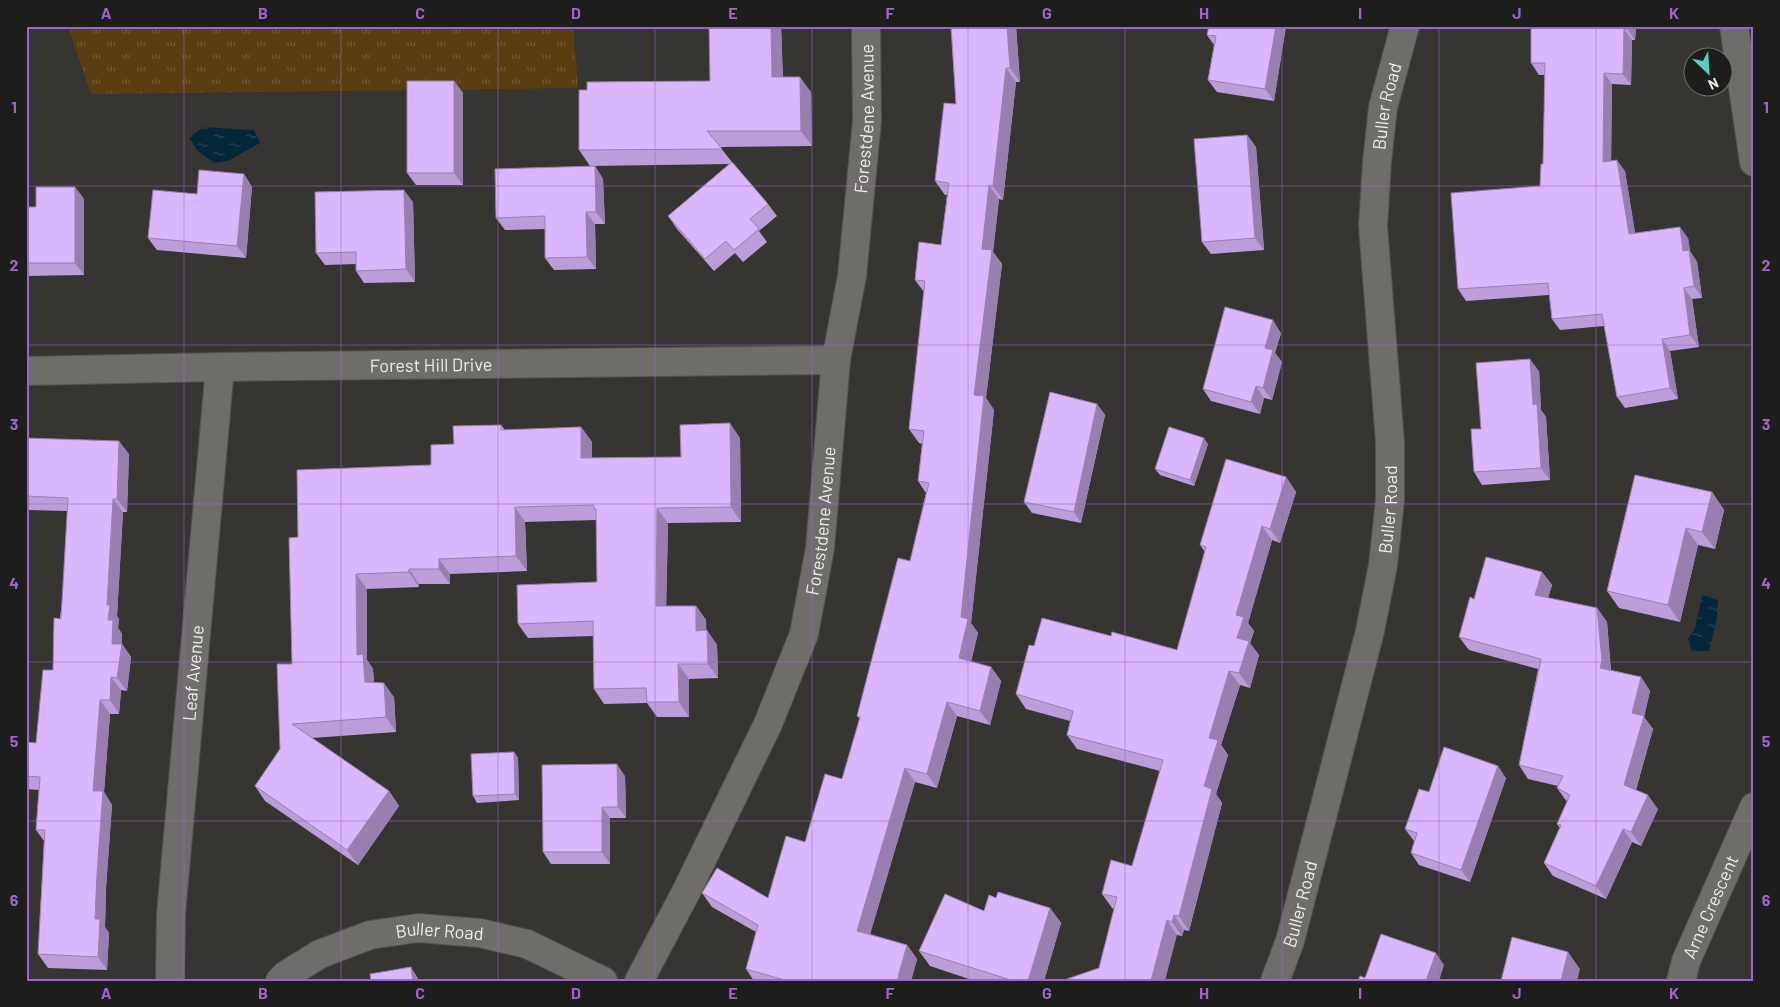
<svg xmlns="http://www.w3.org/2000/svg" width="1780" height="1007" font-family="Barlow,sans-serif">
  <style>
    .park { fill: url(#park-tufts) }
    .water { fill: url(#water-ripples) }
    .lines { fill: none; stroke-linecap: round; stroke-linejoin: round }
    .minor-casing { stroke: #545250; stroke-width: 30 }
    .minor { stroke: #6f6d6a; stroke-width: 28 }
    .wall { fill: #bb9dd9 }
    .shaded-wall { fill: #997fb0 }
    .building { fill: #dab6fc; stroke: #997fb0 }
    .grid { fill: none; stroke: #9e66cc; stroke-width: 1; stroke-opacity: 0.55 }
    .labels { text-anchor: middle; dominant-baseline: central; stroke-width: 5; stroke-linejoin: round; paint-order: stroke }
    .street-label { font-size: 18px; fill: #eeedeb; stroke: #1d1d1b }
    .neatline { fill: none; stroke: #9e66cc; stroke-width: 2 }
    .grid-label { font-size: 16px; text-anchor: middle; font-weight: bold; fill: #9e66cc }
  </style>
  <defs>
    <pattern id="park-tufts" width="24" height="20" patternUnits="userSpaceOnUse" patternTransform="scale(1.25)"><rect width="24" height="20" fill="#593e12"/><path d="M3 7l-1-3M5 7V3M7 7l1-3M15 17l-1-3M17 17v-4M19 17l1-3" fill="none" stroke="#715a35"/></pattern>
    <pattern id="water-ripples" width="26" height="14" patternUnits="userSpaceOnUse" patternTransform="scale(1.25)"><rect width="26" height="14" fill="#032739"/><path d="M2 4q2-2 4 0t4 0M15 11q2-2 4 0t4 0" fill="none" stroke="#284756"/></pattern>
  </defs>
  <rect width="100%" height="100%" fill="#373532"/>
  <path class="park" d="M68 26H573L578 88 91 94Z"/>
  <path class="water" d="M203 127 254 130 260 143 228 161 214 163 198 151 189 138Z
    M1702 595 1718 600 1717 618 1709 651H1692L1688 639 1695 628Z"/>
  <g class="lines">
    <g class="minor-casing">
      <g id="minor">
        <path d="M1734 26 1754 162"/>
        <path id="s1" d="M26 371 220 367 836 360"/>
        <path id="s2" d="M170 981 171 914 220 367"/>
        <path id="s3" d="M280 981 286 975 320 954 370 935 418 928 480 933 527 944 603 981"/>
        <path id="s4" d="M639 981 686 892 768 724 804 634 820 548 836 360 852 276 867 121 866 26"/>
        <path id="s5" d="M1275 981 1290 941 1370 631 1383 565 1390 500V442L1373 226 1377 162 1383 107 1405 26"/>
        <path id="s6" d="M1681 981 1686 961 1754 807"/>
      </g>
    </g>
    <use href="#minor" class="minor"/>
  </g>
  <path class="wall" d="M781 26 783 77 811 92 812 146 720 147 732 162 768 204 777 216 759 231 767 242 743 262 735 253 714 271 677 229 668 216 729 164 590 166 579 150 710 81Z
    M951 26H1016L1020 82H1016L1003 200 999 199 993 252 1002 264 986 398 994 410 971 623 978 633 971 662 991 667 1001 681 990 725 957 716 937 788 915 782 870 934 907 945 917 959 911 981H754L746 969 756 932 712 907 702 893 768 898 805 842 842 779 860 719 857 716 910 561 926 493 918 481 922 444 919 443 909 429 924 292 915 280 941 245 947 195H945L935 181 956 104Z
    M1209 26H1286L1274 101 1217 92 1208 80 1214 45 1207 35Z
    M1531 26H1636L1635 40H1632L1631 85 1612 84 1611 161 1625 171 1635 233 1688 238 1690 251 1697 262 1702 298 1692 299 1699 347 1670 351 1678 399 1625 408 1617 397 1604 326 1560 330 1552 319 1549 295 1466 301 1458 289 1540 186 1543 164 1545 75H1539L1531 63Z
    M454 81 463 93V185H416L407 173Z
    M1247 135 1256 147 1264 250 1211 254 1202 242Z
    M595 166 603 179 605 224H595L596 269 554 270 545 258V229L505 230 496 218Z
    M244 174 252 187 246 258 157 250 148 238 197 194Z
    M75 187 84 199V275L26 276V207H36Z
    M413 202 415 282 364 283 356 271V264L325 265 316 253Z
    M1281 333 1275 353 1282 362 1272 400 1264 398 1260 414 1211 401 1203 389Z
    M1539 371 1541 410 1546 417 1550 480 1482 485 1474 472 1481 429Z
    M1097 404 1105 415 1081 523 1032 513 1024 502Z
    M501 425 505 430 581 427 592 442V458L681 457 740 438 741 522 668 523 666 606H696L706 620V630L717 645 718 678 689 679V717H657L647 703 604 704 594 689 593 636 528 638 518 624 597 582 596 520 525 522 527 571 450 574V584H419V587L367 589V660L373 669 374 682 394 697 396 732 312 738 389 791 399 806 358 865 265 801 255 786 280 749 292 664 298 537 431 465 454 444Z
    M26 438 129 454 127 512H123L117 616 119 619 118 628 122 634V644L131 657 127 691 121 690 119 714H110L104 792 112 805 106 888 105 927 109 933 107 970 48 968 38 954 44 841 36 830 39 790 26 789V742L36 743 53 670 62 602 68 511 26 510Z
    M1208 444 1194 486 1160 475 1155 469Z
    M1286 477 1296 492 1280 543 1272 540 1248 623 1254 631 1250 643 1259 655 1250 688 1240 685 1221 745 1228 755 1216 794 1222 803 1189 931 1184 930 1182 936 1177 935 1099 968 1114 909 1112 908 1102 894 1132 866 1160 771 1077 749 1067 735 1070 721 1026 709 1016 694 1034 646 1111 636 1177 650 1205 552 1200 545Z
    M1712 492 1724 510 1715 549 1698 545 1680 622 1619 608 1607 591Z
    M1542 572 1552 585 1548 598 1597 608 1607 622 1611 670 1641 677 1650 691 1644 717 1653 729 1636 790 1658 809 1641 846 1632 842 1606 899 1553 876 1544 863 1560 828 1557 824 1567 802 1557 788 1558 786 1528 779 1519 765 1538 669 1469 650 1459 637 1474 599Z
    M514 752 518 758 519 800 477 803 473 796Z
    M625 776 626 818H610V864H551L543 852Z
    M1506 778 1470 882 1419 865 1411 853 1414 841 1405 829 1429 792Z
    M996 898 1050 908 1061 923 1044 981H975L930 966 919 951 984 911Z"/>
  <path class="shaded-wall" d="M771 26H781L783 92 772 77Z
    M1007 26H1016L1020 82 1010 68Z
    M1276 26H1286L1274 101 1265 89Z
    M1627 26H1636L1635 40 1627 29Z
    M1624 29 1632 40 1631 85 1623 74Z
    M1006 68 1016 82 1003 200 993 186Z
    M1604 73 1612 84 1611 174 1603 162Z
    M800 77 811 92 812 146 801 131Z
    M454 81 463 93V185L454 173Z
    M1247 135 1256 147 1264 250 1255 238Z
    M1617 160 1625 171 1637 245 1629 234Z
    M595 166 603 179 605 224 596 212Z
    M244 174 252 187 246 258 237 246Z
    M989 185 999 199 993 252 1002 264 986 398 994 410 971 623 978 633 968 672 959 658 982 249Z
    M75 187 84 199V275L75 263Z
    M404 190 413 202 415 282 406 269Z
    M586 212 595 224 596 269 587 257Z
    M1680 227 1688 238 1690 251 1697 262 1702 298 1694 286 1683 251Z
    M1684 288 1692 299 1699 347 1690 335Z
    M1273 320 1281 333 1275 353 1282 362 1272 400 1263 388 1265 348Z
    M1662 339 1670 351 1678 399 1670 388Z
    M1530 359 1539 371 1541 410 1546 417 1550 480 1541 468 1533 405Z
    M1256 386 1264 398 1260 414 1251 402Z
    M1097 404 1105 415 1081 523 1074 512Z
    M730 423 740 438 741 522 731 507Z
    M581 427 592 442V473L581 458Z
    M1204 438 1208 444 1194 486 1190 480Z
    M119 441 129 454 127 512 117 499Z
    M1286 477 1296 492 1280 543 1270 529Z
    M1712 492 1724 510 1715 549 1702 532Z
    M113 499 123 512 117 616 119 619 118 628 122 634V645V644L131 657 127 691 117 678 108 620 107 605Z
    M515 507 525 522 527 571 516 556Z
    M657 508 668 523 666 621 656 606Z
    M1262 526 1272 540 1248 623 1254 631 1250 643 1259 655 1250 688 1239 673 1236 615Z
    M1686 528 1698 545 1680 622 1668 605Z
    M439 559 450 574V584L439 569Z
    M409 569 419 584V587L409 572Z
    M1542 572 1552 585 1545 608 1535 595Z
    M356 574 367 589V660L373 669 375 697 365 682 357 655Z
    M696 606 706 620 707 646 696 631Z
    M1597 608 1607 622 1611 674 1600 668Z
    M707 630 717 645 718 678 708 664Z
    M678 664 689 679V717L679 702Z
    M991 667 1001 681 990 725 980 711Z
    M1229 671 1240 685 1221 745 1228 755 1216 794 1222 803 1189 931 1179 916 1204 786 1209 738Z
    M111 677 121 690 119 714 110 700Z
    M1641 677 1650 691 1644 717 1653 729 1633 798 1624 785 1632 713Z
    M384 683 394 697 396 732 386 717Z
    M100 700 110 714 104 792 112 805 106 888 105 927 109 933 107 970 98 957 95 919 93 791Z
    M947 702 957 716 937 788 927 774Z
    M514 752 518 758 519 800 515 794Z
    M617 764 625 776 626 818 618 807Z
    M1498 766 1506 778 1470 882 1461 870Z
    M905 768 915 782 867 945 857 931Z
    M389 791 399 806 358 865 347 850Z
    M1648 795 1658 809 1641 846 1631 832Z
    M602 807 610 818V864L602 852Z
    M1623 829 1632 842 1606 899 1596 886Z
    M1050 908 1061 923 1044 981H1028Z
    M1174 915 1184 930 1182 936 1172 922Z
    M1167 920 1177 935 1165 981H1151Z
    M907 945 917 959 911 981H897Z
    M1568 952 1580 969 1577 981H1561Z
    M1436 953 1444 965 1439 981H1426Z
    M411 967 419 980V981H413Z"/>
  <path class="building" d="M709 26H771L772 77H800L801 131H707L722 149 579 150V90H587V82L710 81Z
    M951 26H1007L1010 68H1006L993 186 989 185 982 249 992 250 974 395 984 396 961 617 968 619 959 658 991 667 980 711 947 702 927 774 905 768 857 931 907 945 897 981H788L746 969 758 925 702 893 717 868 768 898 786 836 805 842 825 774 842 779 860 717 857 716 898 558 910 561 929 483 918 481 924 431 909 429 925 281 915 280 919 242 941 245 949 183 935 181 944 103 956 104Z
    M1209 26H1276L1265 89 1208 80 1216 36 1207 35Z
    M1531 26H1627V29H1624L1623 74 1604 73 1603 162 1617 160 1629 234 1680 227 1683 251 1689 250 1694 286 1684 288 1690 335 1662 339 1670 388 1617 397 1602 314 1552 319 1548 283 1458 289 1451 193 1540 186 1541 164H1543L1545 63H1531Z
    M407 81H454V173H407Z
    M1247 135 1255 238 1202 242 1194 139Z
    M732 162 768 204 750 219 759 229 734 250 726 241 705 259 668 216Z
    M595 166 596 212H586L587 257 545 258V216L496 218 495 169Z
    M199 170 244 174 237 246 148 238 153 190 197 194Z
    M36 187H75V263H26V207H36Z
    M404 190 406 269 356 271V252L316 253 315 192Z
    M1225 307 1273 320 1265 348 1273 350 1263 388 1256 386 1251 402 1203 389Z
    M1530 359 1533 405 1537 404 1541 468 1474 472 1471 429H1481L1476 363Z
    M1050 392 1097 404 1074 512 1024 502Z
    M730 423 731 507 657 508 656 606H696V631L707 630 708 664H678L679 702H647L646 688 594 689 593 621 518 624 517 585 597 582 596 509H594V505L515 507 516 556 439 559V569H409V572L356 574 357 655 363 654 365 682 384 683 386 717 292 724 389 791 347 850 255 786 280 749 277 664H292L289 538 298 537 297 470 431 465V445L454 444 453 426 501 425V430L581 427V458L681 457 680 425Z
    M1169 427 1204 438 1190 480 1155 469Z
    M26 438 119 441 117 499H113L107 605H110L108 620H113L112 644H122L117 678 111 677 110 700H100L93 791H103L97 875 95 919H100L98 957 38 954 45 830H36L40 777 26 776V742L36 743 43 670H53L54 618 61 619 62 602 68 498 26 496Z
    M1226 459 1286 477 1270 529 1262 526 1236 615 1244 617 1237 638 1249 641 1239 673 1229 671 1209 738 1218 740 1204 786 1212 789 1179 916 1174 915 1172 922 1167 920 1151 981H1061L1099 968 1117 897 1102 894 1111 860 1132 866 1163 760 1067 735 1073 711 1016 694 1029 645 1034 646 1042 618 1111 636 1112 632 1177 650 1206 547 1200 545Z
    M1635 475 1712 492 1702 532 1686 528 1668 605 1607 591Z
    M1486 557 1542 572 1535 595 1597 608 1602 661 1600 668 1641 677 1632 713 1644 716 1624 785 1648 795 1631 832 1623 829 1596 886 1544 863 1561 825 1557 824 1570 795 1557 788 1563 776 1519 765 1541 659 1459 637 1470 597 1474 599Z
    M1444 747 1498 766 1461 870 1411 853 1417 833 1405 829 1419 789 1429 792Z
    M514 752 515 794 473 796 471 754Z
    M617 764 618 807H602V852H543L542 765Z
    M998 892 1050 908 1028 981H1014L919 951 945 894 984 911 989 895 996 898Z
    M1381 934 1436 953 1426 981H1358L1360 976 1365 978Z
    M1512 937 1568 952 1561 981H1501Z
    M411 967 413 981H371L370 974Z"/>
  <path class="grid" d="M184 26V981M341 26V981M498 26V981M655 26V981M812 26V981M968 26V981M1125 26V981M1282 26V981M1439 26V981M1596 26V981M26 186H1754M26 345H1754M26 504H1754M26 662H1754M26 821H1754"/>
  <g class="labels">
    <g class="street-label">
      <text stroke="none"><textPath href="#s5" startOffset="891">Buller Road</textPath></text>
      <text stroke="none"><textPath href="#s4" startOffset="904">Forestdene Avenue</textPath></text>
      <text stroke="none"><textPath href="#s1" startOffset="405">Forest Hill Drive</textPath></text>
      <text stroke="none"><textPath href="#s5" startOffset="486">Buller Road</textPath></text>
      <text stroke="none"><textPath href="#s4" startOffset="499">Forestdene Avenue</textPath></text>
      <text stroke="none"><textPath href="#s2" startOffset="309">Leaf Avenue</textPath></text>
      <text stroke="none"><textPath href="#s5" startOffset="81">Buller Road</textPath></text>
      <text stroke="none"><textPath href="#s6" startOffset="80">Arne Crescent</textPath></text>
      <text stroke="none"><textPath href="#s3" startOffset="172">Buller Road</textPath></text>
    </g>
  </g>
  <rect width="1780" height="1007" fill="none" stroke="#1d1d1b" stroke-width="55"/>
  <g transform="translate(1708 72) rotate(155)"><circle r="24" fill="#1d1d1b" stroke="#71706e"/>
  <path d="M0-4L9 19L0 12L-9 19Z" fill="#59cebf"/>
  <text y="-8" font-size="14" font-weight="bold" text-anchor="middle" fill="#eeedeb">N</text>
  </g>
  <rect x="28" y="28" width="1724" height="952" class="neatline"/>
  <g class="grid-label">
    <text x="106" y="19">A</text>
    <text x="263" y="19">B</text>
    <text x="420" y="19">C</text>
    <text x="576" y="19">D</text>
    <text x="733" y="19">E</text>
    <text x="890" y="19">F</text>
    <text x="1047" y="19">G</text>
    <text x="1204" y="19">H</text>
    <text x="1360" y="19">I</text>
    <text x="1517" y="19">J</text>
    <text x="1674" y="19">K</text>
    <text x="14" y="113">1</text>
    <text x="1766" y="113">1</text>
    <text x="14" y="271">2</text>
    <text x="1766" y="271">2</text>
    <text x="14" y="430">3</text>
    <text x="1766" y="430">3</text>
    <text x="14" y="589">4</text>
    <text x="1766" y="589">4</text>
    <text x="14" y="747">5</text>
    <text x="1766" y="747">5</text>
    <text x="14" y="906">6</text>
    <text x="1766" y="906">6</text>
    <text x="106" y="999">A</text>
    <text x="263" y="999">B</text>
    <text x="420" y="999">C</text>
    <text x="576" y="999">D</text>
    <text x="733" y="999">E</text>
    <text x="890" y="999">F</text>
    <text x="1047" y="999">G</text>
    <text x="1204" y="999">H</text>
    <text x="1360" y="999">I</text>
    <text x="1517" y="999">J</text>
    <text x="1674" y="999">K</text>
  </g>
</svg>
